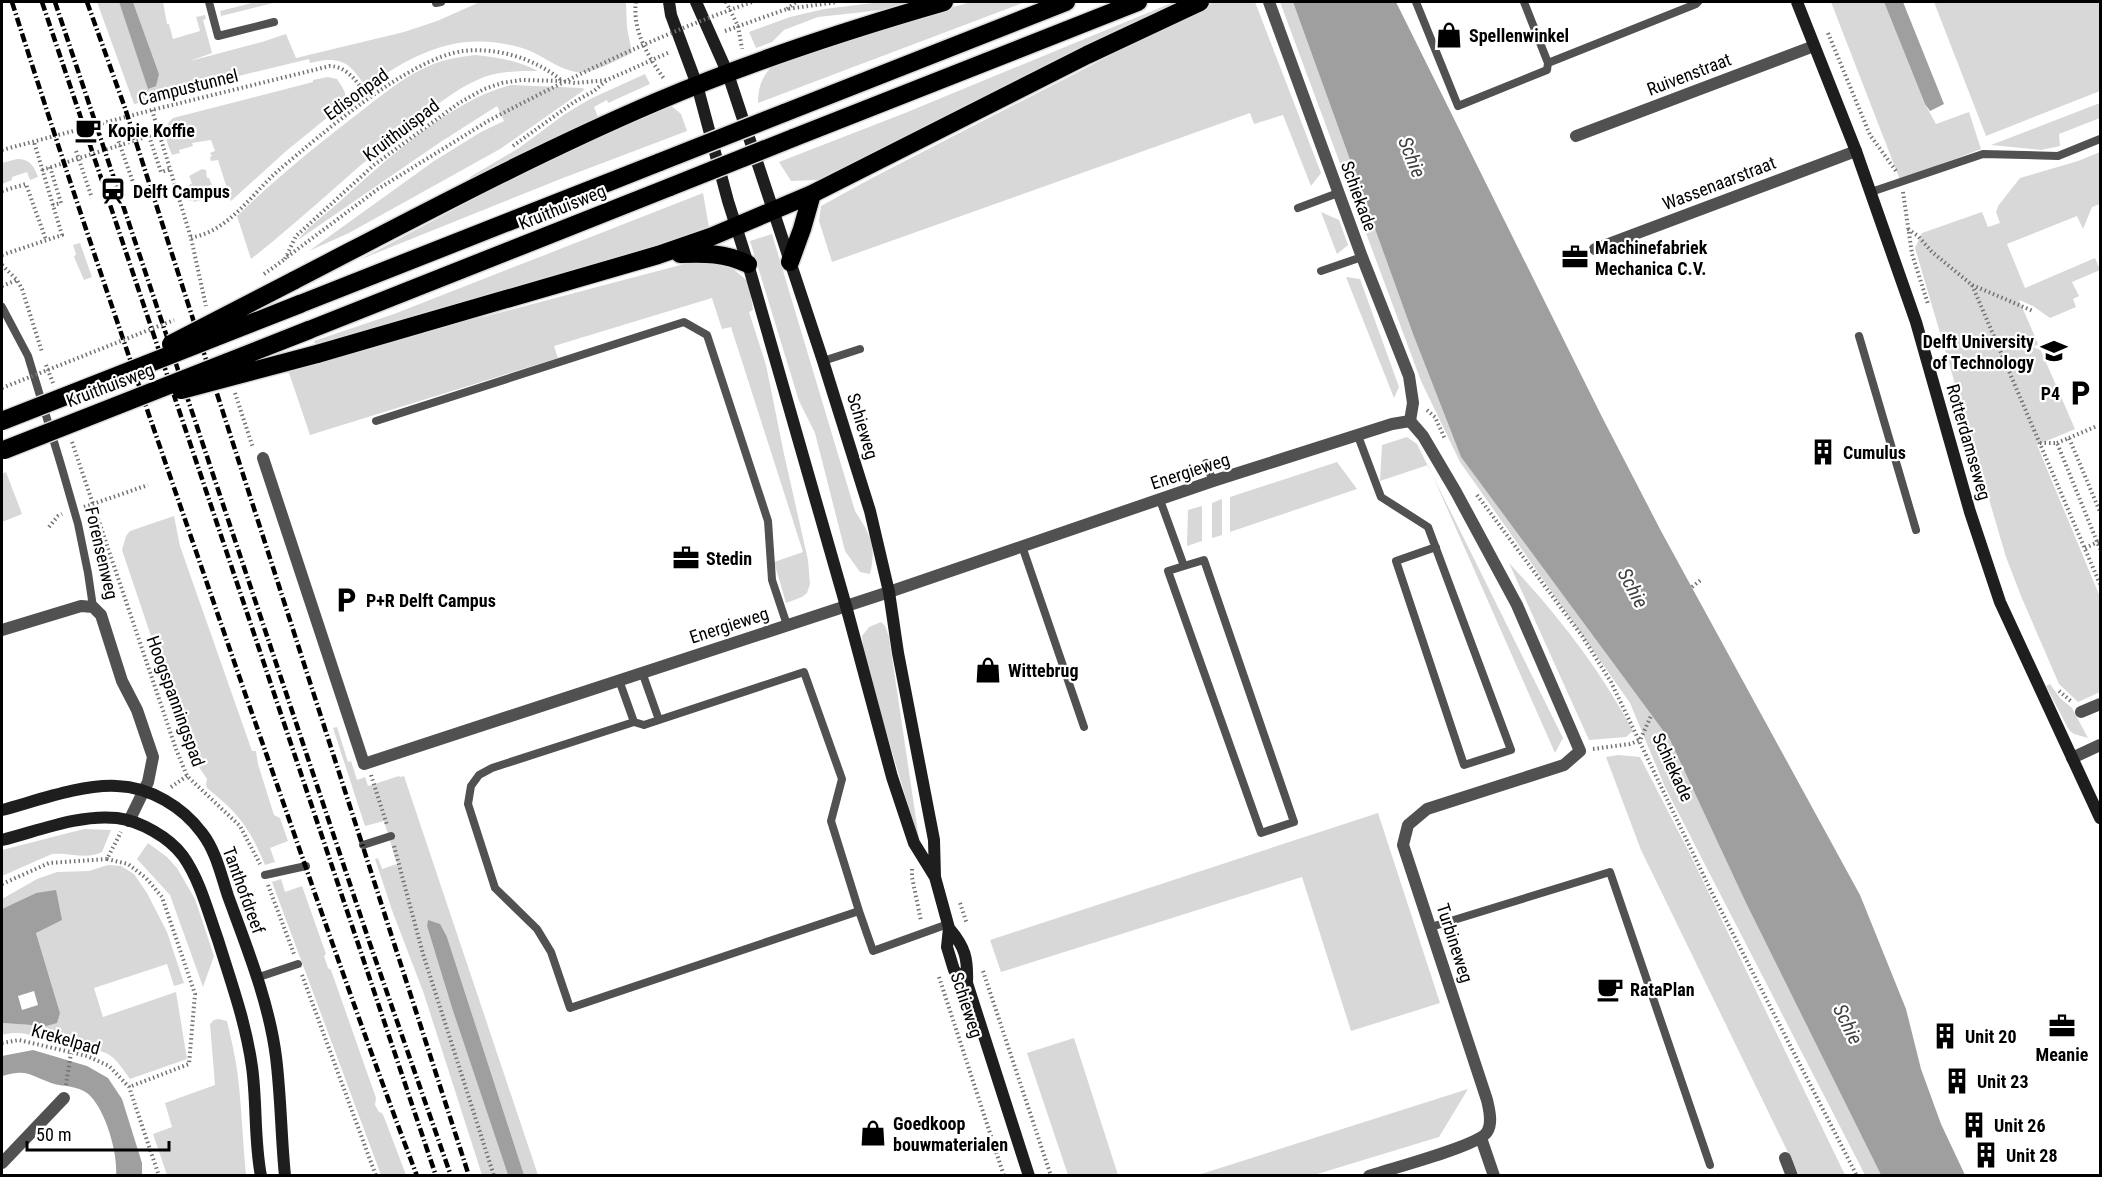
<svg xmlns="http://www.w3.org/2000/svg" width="2102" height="1177" font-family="'Roboto Condensed',sans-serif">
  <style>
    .green { fill: #d8d8d8 }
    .water { fill: #9f9f9f; fill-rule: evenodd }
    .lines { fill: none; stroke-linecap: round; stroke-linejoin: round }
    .highway-casing { stroke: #dbdbdb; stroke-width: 21 }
    .path { stroke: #737373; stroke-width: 4; stroke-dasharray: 1.5 3; stroke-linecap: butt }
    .lane { stroke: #515151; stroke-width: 8 }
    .street { stroke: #515151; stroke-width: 12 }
    .secondary { stroke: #1e1e1e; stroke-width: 12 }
    .highway { stroke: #000; stroke-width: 18 }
    .rail { stroke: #000; stroke-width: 4.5; stroke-dasharray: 9 3 1.5 3; stroke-linecap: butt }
    .highway-bridge-casing { stroke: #dbdbdb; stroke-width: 21; stroke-linecap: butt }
    .path-bridge { stroke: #737373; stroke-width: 4; stroke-dasharray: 1.5 3; stroke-linecap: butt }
    .highway-bridge { stroke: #000; stroke-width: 18 }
    .labels { text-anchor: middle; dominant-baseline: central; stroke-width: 4.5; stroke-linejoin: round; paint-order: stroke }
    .poi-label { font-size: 18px; font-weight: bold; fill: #000; stroke: #fff; text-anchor: start }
    .street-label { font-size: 18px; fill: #000; stroke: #fff }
    .water-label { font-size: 20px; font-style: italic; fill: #404040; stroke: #fff }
  </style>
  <rect width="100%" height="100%" fill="#fff"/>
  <path class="green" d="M97 2H119L148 88 159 74 133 2H163L167 24H169L173 39 200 31 196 17 205 15 206 19 203 20 212 53 190 61 262 42 286 34 296 58 404 32 437 21 480 2H626L627 28 632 53C616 60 595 74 576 72 557 69 540 53 522 48 461 30 417 51 368 86 361 82 358 75 352 69 341 57 324 59 310 63L309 59 176 91 177 94 134 104Z
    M256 2H277L221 16 220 11Z
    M881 2H916L891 9 818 17 784 30 772 42 756 48 749 32 790 17 824 9Z
    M971 2H1025L758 103C758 85 763 75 775 63L890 25Z
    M1174 2H1186L818 180 791 181 779 162 905 113Z
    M1214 2H1255L1321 173 1311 186 1283 115 1254 124 1250 113 832 262 819 221 821 206 872 178Z
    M1280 2H1293L1413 334 1461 457 1670 740 1746 903 1881 1175H1865L1665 787 1630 703 1460 462 1421 381Z
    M1831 2H1884L1925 104 1936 124 1969 112 1981 149 1900 180Z
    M1934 2H2100V91L1986 136Z
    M475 55C498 57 518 61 538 71 519 71 502 71 484 77 461 86 442 101 422 116 362 160 310 213 251 259L237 216C273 181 311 150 351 119 376 100 402 77 431 65 445 59 460 57 475 55Z
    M645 74 650 84 608 103 607 100 594 107 598 117 596 120 472 182 470 177 519 148 565 114 590 99Z
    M328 77 337 79C342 87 348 93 345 103L285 152 231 201 218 160 211 161 210 157 212 156 210 153 215 151 211 140 192 143 193 146 179 150 180 153 172 155C167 142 160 129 173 118L313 82V80Z
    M511 85 583 88 584 90 500 149 349 233 309 251 434 161 481 132 504 121 497 106 439 143 298 240C307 227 325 215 338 203 384 162 450 100 511 85Z
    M2100 103V118L2059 134 2060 146 2041 150 1991 145Z
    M669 104 681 114 687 131 563 178 359 260 515 177 644 115Z
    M2100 152V204L2092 207 2083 229 2077 216 2007 244 2025 288 2095 258 2100 270 2072 282 2079 296 2073 299 2076 307 2050 318 2033 306 2019 300 2075 429 2037 445 2100 597V692L2078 702 2059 684 2021 596 2006 557 1915 248 1922 233 1982 212 1988 227 2000 223 1996 212 1998 206 2020 178 2078 161Z
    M17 159C30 159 34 166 38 177L30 180 27 172 12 177V180L2 184V163Z
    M202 169 206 170 207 178H209L212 185 208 186 211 192 204 194 205 199 194 202 193 200 189 201 188 193H185L184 190 192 183 189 176Z
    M703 193 710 233 316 347 314 341 394 314Z
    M1321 212 1339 220 1348 245 1337 254Z
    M772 234 855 511C870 535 877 545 870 574L860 572 845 551 815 433 799 401 750 241Z
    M80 243 92 277 84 280 74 257 76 254 73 245Z
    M707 258 733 269 749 282 753 310 749 312 766 365 784 454 808 560 810 584 807 593 802 597 786 603 774 562 803 552 731 327 722 329 712 298 554 346 558 358 310 435 289 373H281C349 350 416 328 487 316Z
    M1346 277 1360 279 1399 387 1394 398Z
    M1407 437 1417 444 1563 738 1555 753 1428 465 1380 481 1382 445Z
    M1337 462 1357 489 1230 532V497Z
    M6 472 22 514 2 522V474Z
    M1222 499V535L1212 538V503Z
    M1202 506V541L1187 546 1188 510Z
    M174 516 180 546 252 751H256L258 764 273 812 274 815 280 818 288 841 270 848 275 862 265 865C250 828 238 813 207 788L206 784 207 779 191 755 122 550 126 536 130 531Z
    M1509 563C1557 614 1600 669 1633 731L1626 737 1589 740Z
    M881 622 885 626 889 637 920 846 864 657 862 636 869 627Z
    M2050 684 2060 698 2072 708 2088 738 2074 734 2069 730 2046 686Z
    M337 727 348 762 351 761 357 780 365 777 368 786 399 776 400 777 404 776 538 1175H524L447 937 428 921 427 926 452 1008 508 1175H482L424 994 393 913 375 859 378 858 382 869 397 864 384 821 365 826 333 728Z
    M1618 755 1640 757 1689 852 1845 1175H1799L1641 850 1606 757Z
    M1378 813 1440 1003 1351 1031 1302 877 1001 972 990 940Z
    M84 829 111 830 102 852C87 860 68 852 52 854L2 876V850Z
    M148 843 167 857 177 868 195 899 214 956 203 987 170 895 137 859Z
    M108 865 121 866 134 874 147 893 167 932 184 983 174 986 167 964 94 988 103 1017 176 992 187 1059 130 1079C124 1071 116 1058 108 1054 92 1046 73 1048 57 1044 35 1038 25 1029 2 1035V1023L46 1026 60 1013 36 933V893L2 909V899L37 879 57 872 89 871Z
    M281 879 285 892 302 886 326 954 324 956 328 968 331 970 376 1098 375 1105 379 1112 382 1113 384 1117 406 1175H381L272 882Z
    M219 1019 227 1021C232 1042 237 1064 239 1086 242 1116 243 1146 246 1175H167L153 1134 172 1127 165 1103 215 1085 210 1024 214 1020Z
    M1074 1038 1118 1175H1068L1027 1053Z
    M1468 1089 1439 1137 1314 1175H1198Z"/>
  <path class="water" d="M119 2H133L159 74 156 86 148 89Z
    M1293 2H1396L1601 415 1661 531 1860 895 1906 1009 1921 1069 1941 1124 1965 1175H1881L1746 903 1670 740 1461 457 1413 334Z
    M1884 2H1903L1944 104 1930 111 1925 104Z
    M56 890 62 920 36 933 60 1013 57 1023 46 1026 2 1023V909L36 893ZM34 991 38 1005 22 1010 18 996Z
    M428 920 440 924 447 937 524 1175H508L452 1008 427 926Z
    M33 1050 87 1066 108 1078 122 1099 142 1163V1175H116C118 1153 105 1107 87 1093 76 1085 63 1087 51 1083 28 1074 27 1069 2 1076V1056Z"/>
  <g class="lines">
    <g class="highway-casing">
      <path id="highway" d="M784 113 1066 2
        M793 138 1138 2
        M680 254C705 253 725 253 748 264
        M790 262 802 229 812 194
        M293 281C413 219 532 155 656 102 749 62 847 30 944 2
        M300 304 660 162
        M309 330 670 187
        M317 354 658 255 713 236 812 194 1087 55 1200 2"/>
    </g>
    <path class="path" d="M636 2C632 30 648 57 665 80
      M726 2 738 26 742 49
      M787 9 796 2
      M725 31 787 9 837 2
      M1828 33 1870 135 1896 171
      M152 110 191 238 206 306
      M149 136 161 172 171 169
      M117 137 134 185
      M513 146 574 102 594 91 607 80
      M2 150 152 110 330 66C349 67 358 84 369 98
      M76 151 92 198
      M50 167 61 203 53 205
      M42 170 158 133
      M2 191 26 184 46 240
      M1903 192 1912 254 1928 304
      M1908 229 1918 236 1932 252 1972 285 2033 311
      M191 238C198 236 206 234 213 230 239 216 258 188 280 169 323 133 408 59 463 51 497 47 536 59 561 80
      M2 255 62 235 34 142
      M287 257 378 189 488 121
      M285 259 296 236 374 165 459 103 484 89 502 83 521 80 562 81 575 83 607 80 670 52
      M2 265 17 280 22 289 42 352
      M1972 285 2100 584
      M2 286 17 280
      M46 365 53 383
      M235 393 253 448
      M1427 410 1435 417 1445 439
      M2069 438 2097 426
      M72 442 176 749 187 776 240 826 260 864
      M2040 443H2057L2100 549
      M2057 443 2069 438 2100 512
      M1477 495 1582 636 1611 682 1711 891 1857 1176
      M84 507 148 485
      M49 527 58 516 62 514
      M2085 548 2100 541
      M1692 587 1702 579
      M2059 691 2072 702
      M1593 749 1630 744 1640 740 1651 716
      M371 775 387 825
      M171 787 187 776
      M394 846 423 954 494 1176
      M107 859 128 864 146 878 162 897 195 994 189 1064 129 1087
      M912 869V877L921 921
      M2 884 49 863 107 859 121 832
      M268 885 294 954
      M960 903 967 924
      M983 971 1051 1176
      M302 975 376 1176
      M939 977 1004 1176
      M2 1043 19 1040 87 1056 109 1066 129 1087 159 1176
      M66 1085 71 1053"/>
    <path class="lane" d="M209 2 218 36 274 22
      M1416 2 1458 106 1547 70 1548 63
      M1524 2 1548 63 1696 4 1698 2
      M436 3 441 2
      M1871 192 1983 154 2058 156 2100 139
      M1298 208 1338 193
      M1321 271 1362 257
      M2 307 28 356 61 465 78 524 88 573 93 607
      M1859 336 1916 530
      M823 361 860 349
      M376 421 684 322 707 335 768 521 772 580 787 625
      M1358 436 1381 497 1428 527 1511 750 1464 765 1396 561 1436 547
      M1206 463 1213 481
      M1160 500 1184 566 1204 560 1294 822 1261 833 1168 571 1184 566
      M1022 546 1084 727
      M642 672 659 720 804 672 842 779 831 821 859 911
      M619 680 634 722 492 768 479 775 471 786 468 804 495 888 537 929 551 952 570 1008 859 911 873 951 948 924
      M634 722 644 725 659 720
      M363 845 391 836
      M265 875 306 866
      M1431 927 1610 872 1710 1165
      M256 978 298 964"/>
    <path class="street" d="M1269 2 1362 257 1409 376 1413 403 1410 421
      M1576 136 1814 46
      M1595 249 1856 151
      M263 458 364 764 889 592 1213 481 1392 424 1410 421
      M2 630 81 606 93 607 101 615 122 681 137 710 153 757 148 782 129 821
      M2081 712 2100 704
      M2072 758 2100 745
      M1481 1138 1494 1176
      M1785 1158 1792 1176
      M2 1163 64 1098
      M1369 1176C1389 1169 1479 1146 1487 1132 1493 1123 1489 1109 1487 1100L1403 845 1408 825 1427 809 1564 765 1580 751 1517 605 1456 492 1423 436 1410 421"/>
    <path class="secondary" d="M669 2 671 15 697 85 728 201 748 264 846 606 892 777 914 843 935 877
      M696 2 728 74 823 361 870 511 889 592 898 653 934 840 935 877 949 928 947 947 954 970 967 983
      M1797 2 1856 151 1916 322 1970 512 2000 602 2100 818
      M2 810C36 801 82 784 117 786 150 787 183 807 202 833 216 851 221 875 228 896 247 948 269 1002 276 1057 281 1097 281 1136 285 1176
      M2 840C38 831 79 814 117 818 140 821 169 837 183 856 200 880 208 912 218 940 231 982 246 1023 252 1067 257 1103 254 1140 261 1176
      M949 928C965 947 968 958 967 983L1029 1176"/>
    <use href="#highway" class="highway"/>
    <path class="rail" d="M12 2C86 236 167 467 247 699 303 858 357 1018 417 1176
      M42 2 436 1176
      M55 2 369 941 451 1176
      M87 2 125 108 469 1176"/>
    <g class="highway-bridge-casing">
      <path id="highway-bridge" d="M660 162 784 113
        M670 187 793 138
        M171 344 293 281
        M181 390 317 354
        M2 421 300 304
        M4 450 309 330"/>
    </g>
    <path class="path-bridge" d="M488 121C573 76 660 34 752 2
      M264 274 285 259
      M2 388 174 320"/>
    <use href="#highway-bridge" class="highway-bridge"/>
  </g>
  <defs>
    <g id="shop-bare" transform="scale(2.07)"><path d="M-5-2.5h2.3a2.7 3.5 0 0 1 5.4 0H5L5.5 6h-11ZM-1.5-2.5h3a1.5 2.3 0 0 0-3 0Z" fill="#000" stroke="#fff" stroke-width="2.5" paint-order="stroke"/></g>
    <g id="cafe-bare" transform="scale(2.07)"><path d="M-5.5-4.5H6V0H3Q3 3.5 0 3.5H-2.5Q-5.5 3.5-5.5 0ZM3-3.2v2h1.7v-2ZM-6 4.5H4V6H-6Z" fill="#000" stroke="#fff" stroke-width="2.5" paint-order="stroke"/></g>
    <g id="station-bare" transform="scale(2.07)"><path d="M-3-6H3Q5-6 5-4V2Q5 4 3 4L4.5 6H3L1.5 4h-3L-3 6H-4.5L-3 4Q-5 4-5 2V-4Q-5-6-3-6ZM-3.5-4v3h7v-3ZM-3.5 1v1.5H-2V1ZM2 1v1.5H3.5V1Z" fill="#000" stroke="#fff" stroke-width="2.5" paint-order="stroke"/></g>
    <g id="office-bare" transform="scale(2.07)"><path d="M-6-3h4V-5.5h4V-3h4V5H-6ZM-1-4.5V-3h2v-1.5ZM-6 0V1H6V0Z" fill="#000" stroke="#fff" stroke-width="2.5" paint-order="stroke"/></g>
    <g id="university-bare" transform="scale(2.07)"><path d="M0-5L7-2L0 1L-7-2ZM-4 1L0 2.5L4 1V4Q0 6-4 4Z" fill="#000" stroke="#fff" stroke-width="2.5" paint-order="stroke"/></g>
    <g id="parking-bare" transform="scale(2.07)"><path d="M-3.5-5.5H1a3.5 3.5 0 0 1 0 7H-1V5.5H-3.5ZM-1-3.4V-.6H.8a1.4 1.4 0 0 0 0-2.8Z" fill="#000" stroke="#fff" stroke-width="2.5" paint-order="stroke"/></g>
    <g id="building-bare" transform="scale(2.07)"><path d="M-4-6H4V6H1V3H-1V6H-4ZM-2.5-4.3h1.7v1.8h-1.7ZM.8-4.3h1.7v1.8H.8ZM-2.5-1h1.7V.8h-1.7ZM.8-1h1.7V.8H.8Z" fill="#000" stroke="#fff" stroke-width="2.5" paint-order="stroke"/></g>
  </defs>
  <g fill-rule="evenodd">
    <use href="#shop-bare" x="1449" y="35"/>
    <use href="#cafe-bare" x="88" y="130"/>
    <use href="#station-bare" x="113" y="191"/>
    <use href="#office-bare" x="1575" y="257"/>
    <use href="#university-bare" x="2054" y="351"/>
    <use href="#parking-bare" x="2080" y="393"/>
    <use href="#building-bare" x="1823" y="452"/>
    <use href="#office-bare" x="686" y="558"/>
    <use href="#parking-bare" x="346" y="600"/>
    <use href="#shop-bare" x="988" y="670"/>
    <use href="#cafe-bare" x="1610" y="989"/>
    <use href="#office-bare" x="2062" y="1026"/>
    <use href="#building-bare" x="1945" y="1036"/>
    <use href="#building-bare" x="1957" y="1081"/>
    <use href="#building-bare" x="1974" y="1125"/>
    <use href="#shop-bare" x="873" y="1133"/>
    <use href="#building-bare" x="1986" y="1155"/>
  </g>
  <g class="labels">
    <g class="poi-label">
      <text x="1469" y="35">Spellenwinkel</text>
      <text x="108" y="130">Kopie Koffie</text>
      <text x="133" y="191">Delft Campus</text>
      <text x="1595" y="247">Machinefabriek<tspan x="1595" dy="21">Mechanica C.V.</tspan></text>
      <text x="2034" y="341" text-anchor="end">Delft University<tspan x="2034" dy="21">of Technology</tspan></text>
      <text x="2060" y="393" text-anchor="end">P4</text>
      <text x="1843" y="452">Cumulus</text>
      <text x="706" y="558">Stedin</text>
      <text x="366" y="600">P+R Delft Campus</text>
      <text x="1008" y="670">Wittebrug</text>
      <text x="1630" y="989">RataPlan</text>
      <text x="1965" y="1036">Unit 20</text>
      <text x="2062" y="1054" text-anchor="middle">Meanie</text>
      <text x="1977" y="1081">Unit 23</text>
      <text x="893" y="1123">Goedkoop<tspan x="893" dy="21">bouwmaterialen</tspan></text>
      <text x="1994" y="1125">Unit 26</text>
      <text x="2006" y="1155">Unit 28</text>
    </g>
    <g class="street-label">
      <text transform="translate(1689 74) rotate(-21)">Ruivenstraat</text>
      <text transform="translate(188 87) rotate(-14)">Campustunnel</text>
      <text transform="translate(356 94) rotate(-36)">Edisonpad</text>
      <text transform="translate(401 130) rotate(-37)">Kruithuispad</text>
      <text transform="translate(1719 183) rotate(-21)">Wassenaarstraat</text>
      <text transform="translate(1359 196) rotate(70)">Schiekade</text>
      <text transform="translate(562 207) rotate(-22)">Kruithuisweg</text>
      <text transform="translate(110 385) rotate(-21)">Kruithuisweg</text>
      <text transform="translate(863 426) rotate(73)">Schieweg</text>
      <text transform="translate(1969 442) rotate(74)">Rotterdamseweg</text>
      <text transform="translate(1190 471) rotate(-18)">Energieweg</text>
      <text transform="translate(102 553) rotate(77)">Forensenweg</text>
      <text transform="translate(729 625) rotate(-18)">Energieweg</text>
      <text transform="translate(176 701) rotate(70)">Hoogspanningspad</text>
      <text transform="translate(1673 767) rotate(65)">Schiekade</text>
      <text transform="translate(244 890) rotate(70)">Tanthofdreef</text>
      <text transform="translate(1455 943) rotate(72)">Turbineweg</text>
      <text transform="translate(967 1005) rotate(72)">Schieweg</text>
      <text transform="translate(66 1039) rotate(16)">Krekelpad</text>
    </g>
    <g class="water-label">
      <text transform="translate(1412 157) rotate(68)">Schie</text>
      <text transform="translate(1633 588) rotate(62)">Schie</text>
      <text transform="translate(1848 1024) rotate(64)">Schie</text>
    </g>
  </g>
  <rect width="2102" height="1177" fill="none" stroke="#000000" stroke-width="6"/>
  <path d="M27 1141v9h142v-9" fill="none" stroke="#000000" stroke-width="3"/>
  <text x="36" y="1141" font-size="18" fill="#000000" stroke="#ffffff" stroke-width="4.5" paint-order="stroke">50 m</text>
</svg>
